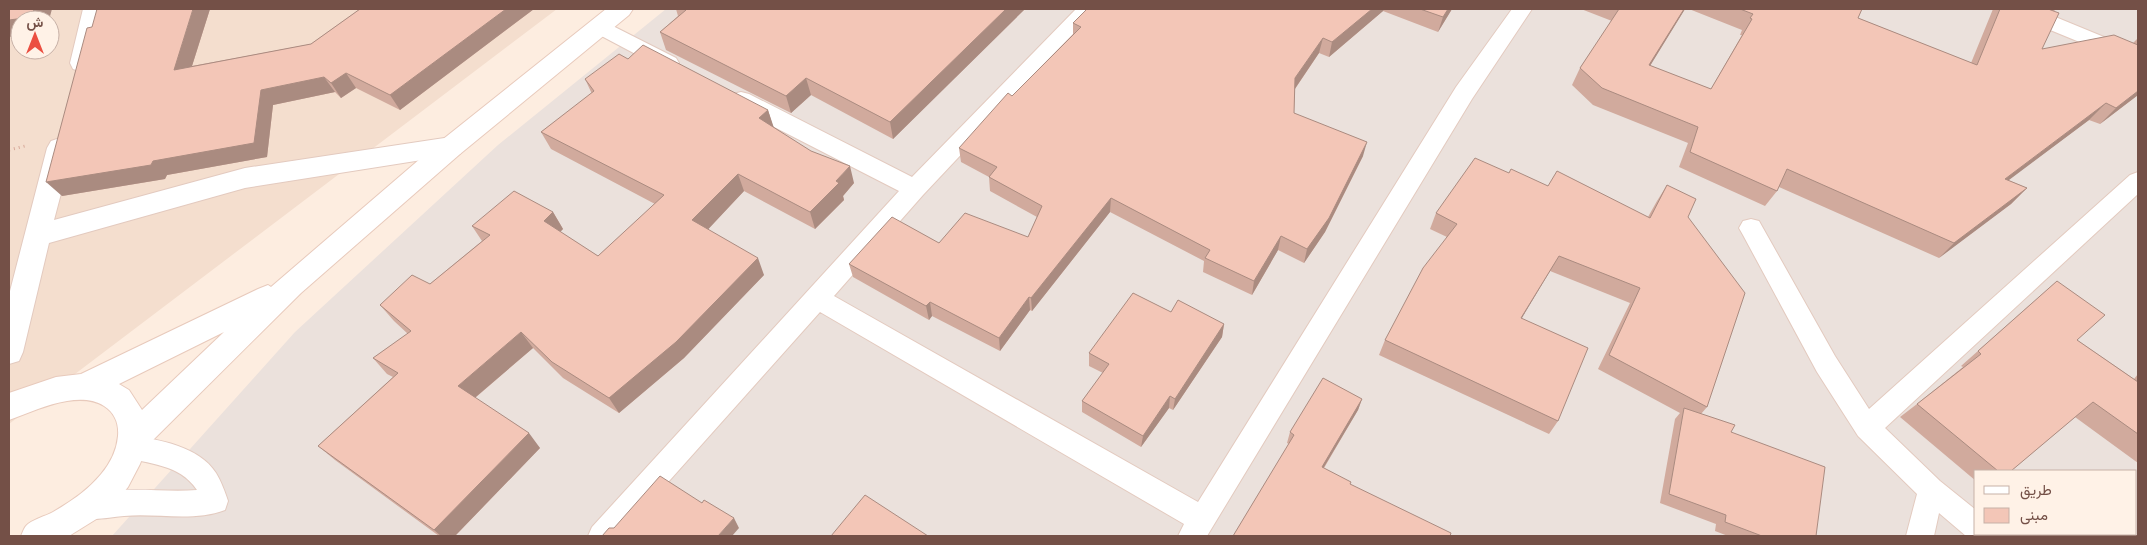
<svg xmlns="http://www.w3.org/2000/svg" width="2147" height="545" font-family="'Public Sans',Vazirmatn,sans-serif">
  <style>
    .residential { fill: #f4dece; fill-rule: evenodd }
    .industrial { fill: #ebe1dc; fill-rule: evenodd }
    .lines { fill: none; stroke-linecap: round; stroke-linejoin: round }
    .lane-casing { stroke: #e3cabf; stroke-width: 2 }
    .street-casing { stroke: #e3cabf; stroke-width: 2 }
    .secondary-casing { stroke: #e8cabc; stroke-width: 2 }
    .path { stroke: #d7a99a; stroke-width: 3; stroke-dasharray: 1 4; stroke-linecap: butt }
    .lane { fill: #fff; fill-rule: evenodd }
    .street { fill: #fff; fill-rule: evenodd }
    .secondary { fill: #fff; fill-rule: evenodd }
    .wall { fill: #d1aa9d }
    .shaded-wall { fill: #aa8b80 }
    .building { fill: #f3c6b7; stroke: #aa8b80 }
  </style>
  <rect width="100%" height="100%" fill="#fdede0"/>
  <path class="residential" d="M9 9H557L9 424ZM20 20H50V50H20Z"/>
  <path class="industrial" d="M666 9H2138V536H112L295 332 498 145ZM1976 471H2136V534H1976Z"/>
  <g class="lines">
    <g class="lane-casing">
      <path id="lane" d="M1076 9H1098L923 195 834 296 1198 502 1456 87 1512 9H1532L1472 99 1207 536H1178L1184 524 820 312 620 536H588L592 527 899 191 733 106 730 100 733 94 741 92 749 94 912 177Z
        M2008 9H2036L2138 51V66L2011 14Z
        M599 19 676 58 679 63 676 68 669 70 662 68 592 31 589 26 592 21Z
        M2138 172V194L1885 428 1940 481 1976 510V534H1987L1985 536H1966L1939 513 1934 536H1906L1917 494 1858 436 1817 372 1743 235 1739 228 1743 221 1751 219 1759 221 1835 356 1869 409 2130 175Z
        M130 435C159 440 199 446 216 473 221 481 225 492 228 501L225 510C194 522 157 513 124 516 108 517 93 522 78 516L75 507 78 498C115 484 159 493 197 490 178 462 149 466 121 455L117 447 121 439Z"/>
    </g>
    <g class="street-casing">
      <path id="street" d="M83 9H107L94 63 91 69 82 72 73 69 70 63Z
        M451 137 460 140 464 147 460 154 245 188 49 243 23 352 19 361 9 364V295L47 148 51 141 60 138 69 141 73 148 54 220 245 168Z"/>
    </g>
    <g class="secondary-casing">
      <path id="secondary" d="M606 9H633L629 15 460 154 301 293 147 446 140 464 128 487 119 498 98 518 69 536H21C22 534 24 528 26 526 31 520 46 516 53 512 81 496 115 471 118 436 119 424 115 413 104 406 93 399 80 399 67 401 47 404 29 413 9 420V393L56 377 81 374 258 289 268 285 271 287 442 140ZM224 332 142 410 129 390 119 384Z"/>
    </g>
    <path class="path" d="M9 150 25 146"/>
    <use href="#lane" class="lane"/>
    <use href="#street" class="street"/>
    <use href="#secondary" class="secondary"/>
  </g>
  <path class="wall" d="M210 9 192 66 311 44 360 9H534L400 110 356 88 341 98 335 92 273 105 267 157 167 175 165 179 62 196Z
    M676 9H1025L893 139 811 95 791 113 666 50 660 32 678 16Z
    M1087 9H1452L1438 32 1383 11 1329 57 1319 53 1295 89 1294 113 1363 156 1325 232 1304 263 1278 250 1252 295 1203 272 1204 261 1110 212 1032 311 1030 310 1000 351 932 316 929 320 853 277 849 264 939 243 1028 237 1037 217 990 191 989 177 961 162 959 148 1012 96 1073 34V23Z
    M1581 9H1685L1650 66 1711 89 1742 35H1740L1742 30 1689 9H1862L1858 18 1971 63 1993 9H2056L2054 11 2042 49 2133 43 2138 38V95L2100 124 2089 120 2008 180 2027 188 2011 204 1939 258 1779 187 1777 191 1765 206 1679 167 1688 143 1593 105 1572 85 1580 68 1612 21Z
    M628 59 768 110 773 127 854 183 843 196 844 200 815 229 744 191 708 229 764 275 684 358 619 413 563 378 533 348 475 398 540 448 455 536H439L335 460 318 446 393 377 387 374 373 358 408 334 394 321 380 305 430 284 482 241 472 226 553 212 563 229 560 232 598 256 655 204 551 149 541 132 592 94 585 79Z
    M1509 173 1548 186 1648 217 1657 201 1667 185 1688 217 1707 407 1701 414 1731 432 1816 536H1728L1715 531 1716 524 1660 503 1675 419 1680 413 1598 369 1630 303 1550 271 1521 318 1558 421 1549 434 1379 355 1385 340 1447 237 1430 229 1436 213Z
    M2057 281 2077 340 2134 379 2138 374V463L2075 417 2011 471H1976V481L1900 417 1917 404 1963 367 1961 366Z
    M1171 312 1224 324 1222 337 1173 410 1169 408 1141 447 1082 412V401L1103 373 1089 366V353Z
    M1362 399 1358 410 1324 468 1233 536 1289 444 1287 443 1290 432Z"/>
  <path class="shaded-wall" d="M34 9H52L49 20H20V35L9 37V20Z
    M193 9H210L186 85 174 70Z
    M506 9H534L400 110 390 95Z
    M1006 9H1025L893 139 890 122Z
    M1372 9H1384L1383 11 1329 57 1332 42Z
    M1448 9H1452L1438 32 1443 17Z
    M1684 9H1685L1640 82 1649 65Z
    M1323 38 1319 53 1292 93 1295 78Z
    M346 73 356 88 341 98 331 83Z
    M324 77 335 92 273 105 267 157 167 175 165 179 62 196 46 182 153 161 261 90Z
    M806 78 811 95 791 113 786 96Z
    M2138 91V95L2100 124 2116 108Z
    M2106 103 2089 120 1989 195 2005 179Z
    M768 110 774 128 759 118Z
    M1367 142 1363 156 1325 232 1304 263 1307 249Z
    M850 166 854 183 843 196 844 200 815 229 810 212 836 181Z
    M738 174 744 191 700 238 692 220Z
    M2027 188 2011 204 1939 258 1954 243Z
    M1111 198 1110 212 1032 311 1031 298Z
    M553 212 563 229 554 238 544 221Z
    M1281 236 1278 250 1252 295 1254 281Z
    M1559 256 1550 271 1513 333 1521 318Z
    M758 258 764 275 684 358 619 413 609 398Z
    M1029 297 1030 310 1000 351 999 338Z
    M930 302 932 316 929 320 926 306Z
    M1224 324 1222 337 1173 410 1175 399Z
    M521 332 533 348 471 401 458 386Z
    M1170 396 1169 408 1141 447 1143 436Z
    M1362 399 1358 410 1318 477 1322 467Z
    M529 433 540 448 455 536H441L434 530Z
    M734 518 739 528 732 536H718Z"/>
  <path class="building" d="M9 9H34L32 17 9 20Z
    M97 9H193L174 70 311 44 360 9H506L390 95 346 73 331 83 324 77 261 90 254 143 153 161 151 165 46 182 87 28 92 27Z
    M684 9H1006L890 122 806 78 786 96 660 32 686 10Z
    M1087 9H1372L1332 42 1323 38 1295 78 1294 113 1367 142 1329 218 1307 249 1281 236 1254 281 1205 258 1210 250 1111 198 1031 298 1029 297 999 338 930 302 926 306 849 264 892 217 939 243 965 213 1028 237 1042 206 989 177 997 167 959 148 1008 93 1012 96 1081 27 1073 23Z
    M1420 9H1448L1443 17Z
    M1619 9H1684L1649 65 1711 89 1752 19 1750 18 1753 14 1740 9H1862L1858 18 1977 65 2000 9H2048L2059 13 2042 49 2114 35 2138 45V91L2116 108 2106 103 2005 179 2027 188 1954 243 1787 169 1777 191 1690 152 1698 127 1602 88 1580 68Z
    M643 45 768 110 759 118 811 151 850 166 836 181 839 183 810 212 738 174 692 220 758 258 676 342 609 398 552 362 521 332 458 386 529 433 434 530 318 446 398 373 373 358 411 331 380 305 412 275 430 284 490 235 472 226 514 191 553 212 544 221 598 256 664 195 541 132 594 91 585 79 619 54 628 59Z
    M1475 158 1509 173 1511 169 1548 186 1557 171 1650 218 1667 185 1696 199 1688 217 1745 293 1707 407 1609 355 1640 288 1559 256 1521 318 1588 348 1558 421 1385 340 1423 268 1457 224 1436 213Z
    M2057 281 2105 315 2077 340 2138 382V434L2093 402 2011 471H1998L1917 404 1981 354 1978 351Z
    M1133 293 1171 312 1178 300 1224 324 1175 399 1170 396 1143 436 1082 401 1109 364 1089 353Z
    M1323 378 1362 399 1322 467 1351 482 1350 484 1451 533 1450 536H1233L1294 435 1290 432Z
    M1684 408 1735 425 1731 432 1825 467 1816 536H1762L1725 522 1726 515 1669 494Z
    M660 476 702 503 704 500 734 518 718 536H602L609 528H614Z
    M865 495 928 536H831Z"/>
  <rect width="2147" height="545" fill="none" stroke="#745047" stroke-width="20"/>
  <rect x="1974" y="470" width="162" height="65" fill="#fff2e7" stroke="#c7b1a7"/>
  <rect x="1984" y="486" width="25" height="8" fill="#ffffff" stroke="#c7b1a7"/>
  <text x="2020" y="495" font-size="15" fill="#745047">طريق</text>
  <rect x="1984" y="508" width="25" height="15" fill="#f3c6b7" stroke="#c7b1a7"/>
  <text x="2020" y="520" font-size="15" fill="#745047">مبنى</text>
  <g transform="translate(35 35)"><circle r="24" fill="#fff2e7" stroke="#c7b1a7"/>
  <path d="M0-4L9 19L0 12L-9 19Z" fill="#eb4f41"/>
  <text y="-8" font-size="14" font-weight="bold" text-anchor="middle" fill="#745047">ش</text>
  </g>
</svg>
